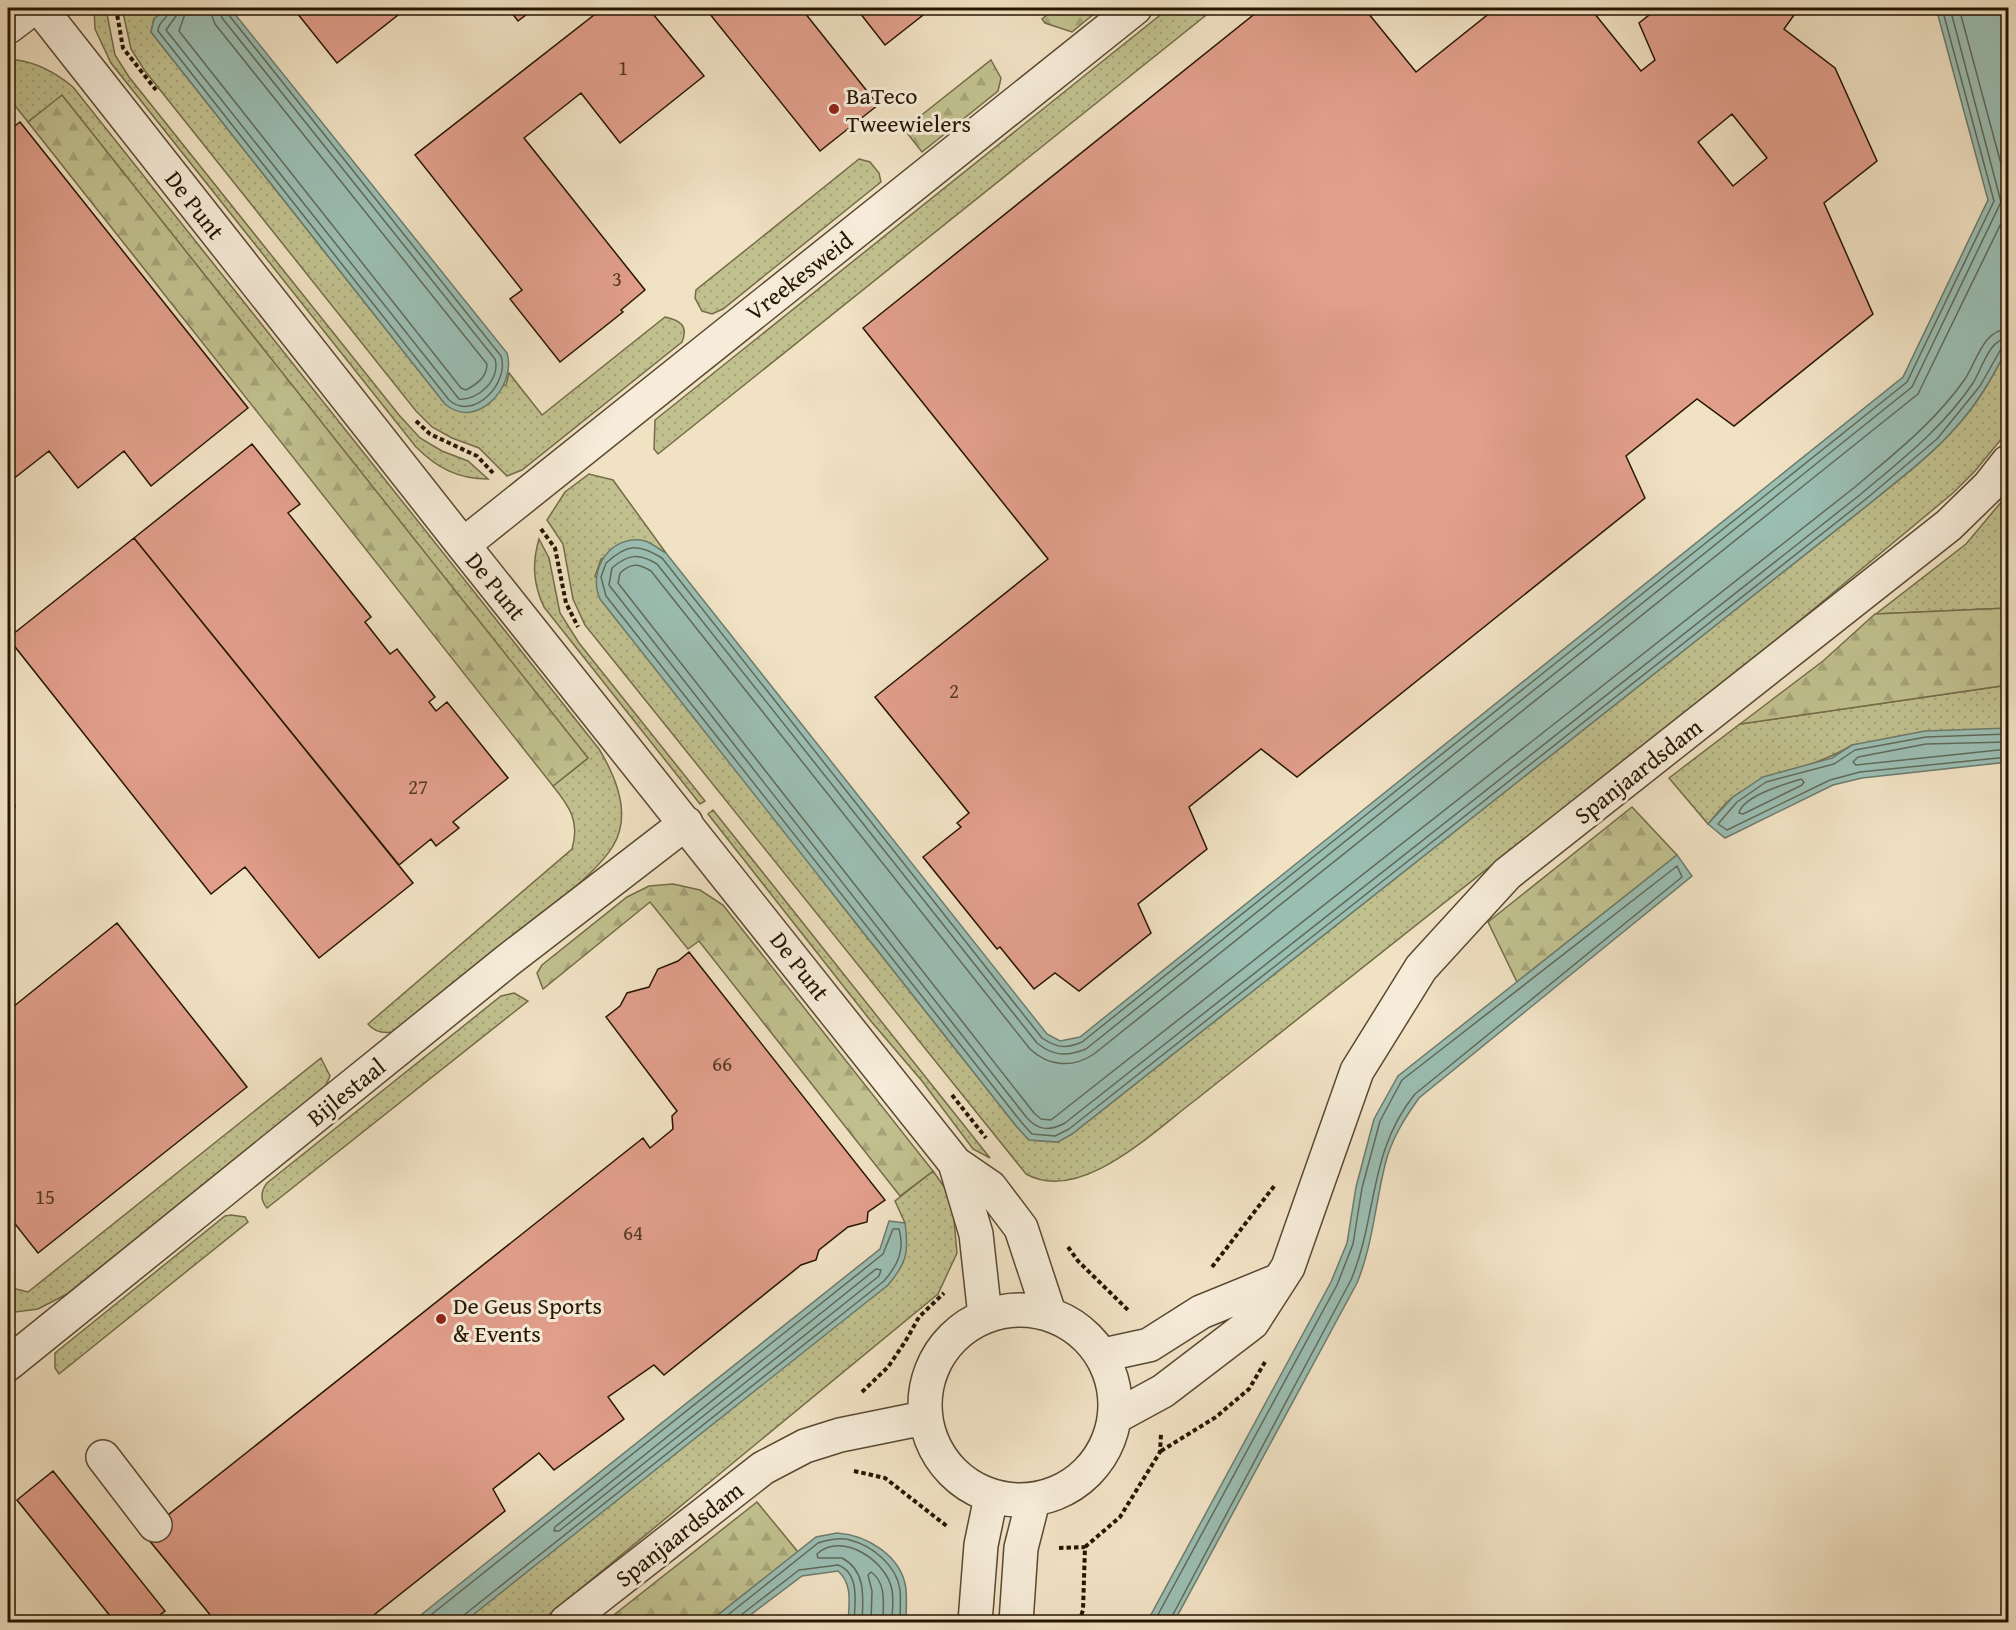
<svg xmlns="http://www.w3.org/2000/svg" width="2016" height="1630" font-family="'Gentium Book Plus',serif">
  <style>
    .grass { fill: url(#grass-dots); stroke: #746c48; stroke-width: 1.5 }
    .forest { fill: url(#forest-firs); stroke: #746c48; stroke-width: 1.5 }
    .water { fill: #9bbeb3; stroke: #6c7b6c; stroke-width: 1.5 }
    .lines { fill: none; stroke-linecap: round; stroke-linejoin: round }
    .shore { stroke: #606a5a; stroke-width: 1.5 }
    .building { fill: #e19e8b; stroke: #261601; stroke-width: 1.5; fill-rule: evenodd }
    .minor-casing { stroke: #594932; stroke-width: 36 }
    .path { stroke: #261601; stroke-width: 4; stroke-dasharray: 4.5 3; stroke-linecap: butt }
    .minor { stroke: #f6ecd9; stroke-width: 33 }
    .poi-dot { fill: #8f2418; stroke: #f6ecd9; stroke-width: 2 }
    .labels { text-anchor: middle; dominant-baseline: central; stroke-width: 6; stroke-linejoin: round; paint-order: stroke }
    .number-label { font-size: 21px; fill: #553824 }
    .poi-label { font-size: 24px; fill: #261601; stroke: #f6ecd9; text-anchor: start }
    .street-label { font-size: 24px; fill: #261601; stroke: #f6ecd9 }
  </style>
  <defs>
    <pattern id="grass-dots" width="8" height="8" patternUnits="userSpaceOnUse" patternTransform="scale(1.5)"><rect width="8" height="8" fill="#c1c18f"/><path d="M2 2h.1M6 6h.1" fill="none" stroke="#a6a57a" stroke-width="1.8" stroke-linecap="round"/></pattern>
    <pattern id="forest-firs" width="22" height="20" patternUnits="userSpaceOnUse" patternTransform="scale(1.5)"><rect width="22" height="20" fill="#c1c18f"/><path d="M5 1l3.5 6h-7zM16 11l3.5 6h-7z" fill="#a6a57a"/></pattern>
  </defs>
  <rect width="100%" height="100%" fill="#f1e2c4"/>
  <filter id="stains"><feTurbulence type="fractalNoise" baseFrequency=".00333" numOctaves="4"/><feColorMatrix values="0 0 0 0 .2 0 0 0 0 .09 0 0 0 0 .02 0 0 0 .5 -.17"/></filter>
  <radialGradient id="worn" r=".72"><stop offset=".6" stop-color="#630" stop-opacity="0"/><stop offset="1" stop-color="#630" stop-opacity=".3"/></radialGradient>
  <path class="grass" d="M94 8 106 9 115 55 129 77 399 415 420 438 442 451 468 461 488 479C458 479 437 468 416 447L111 63 95 29Z
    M122 8H167L154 19 151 32 445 404 506 385 509 373 542 415 665 317C679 320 689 325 682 342L522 470 507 476 479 448 452 438 432 427 416 411 145 71 131 49Z
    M1169 8H1215L658 454 654 449 655 420Z
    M17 60C39 63 56 73 73 87L599 749C616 777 632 815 613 846 605 860 593 870 582 881L401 1030C389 1034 377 1035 368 1024L572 849C580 822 570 807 553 786L587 759 62 96 28 122 8 97V63Z
    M859 159 870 162 879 173 881 182 723 309 712 314 702 311 695 298 696 290Z
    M2008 347V431L1975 471 1953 493 1786 632 1198 1098C1156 1129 1081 1205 1026 1174L585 625 573 599 563 544 547 520 565 492 589 474 613 480 666 553 645 541 601 559 595 576 836 898 1017 1127 1029 1140 1057 1142 1072 1134 1869 504C1903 476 1940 449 1967 414 1984 393 1996 370 2008 347Z
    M2008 494V608L1876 614 1966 544Z
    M539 539 549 558 560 613 579 643 705 801 700 804 544 607C533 584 532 563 539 539Z
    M2008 685V728L1852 745C1816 768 1769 772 1733 797 1724 803 1716 815 1708 824L1669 778 1740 724Z
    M713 810 990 1158 973 1149 922 1081 870 1020 708 814Z
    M514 993 528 1001 267 1208C260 1200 261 1191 267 1183L501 996Z
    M321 1058 330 1076 325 1087 67 1294 38 1309 8 1313V1287L28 1292Z
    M933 1171 952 1198 957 1253 938 1294 540 1622H451L888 1285 905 1223 895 1201Z
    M231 1215 245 1217 248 1222 59 1374 55 1368V1353L225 1216Z"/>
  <path class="forest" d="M1056 8H1101L1072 32 1045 23 1042 19Z
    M991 60 1001 78 998 91 922 152 904 129Z
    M62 95 588 758 553 786 28 122Z
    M2008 608V685L1740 724 1823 661 1875 614Z
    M1632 807 1677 855 1517 982 1488 922Z
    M673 884 700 890 723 905 933 1171 900 1196 699 941 688 949 650 902 543 989 537 973 542 965 627 897 649 886Z
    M757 1502 798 1552 709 1622H605Z"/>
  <path class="water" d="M167 8H230L507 353C517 387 476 431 445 404L151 32 154 19Z
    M1936 8H2008V347C1996 370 1984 393 1967 414 1940 449 1903 476 1869 504L1072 1134 1058 1142 1029 1140 1017 1127 600 599C587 570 611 533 645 541 652 543 660 550 666 553L1047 1034 1060 1041 1080 1037 1903 377 1988 200Z
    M2008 728V762L1862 778 1833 785 1725 838 1708 824 1733 797 1763 777 1832 758 1852 745 1925 731Z
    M1677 855 1692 876 1419 1098C1404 1119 1391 1140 1385 1165 1375 1205 1373 1244 1357 1283L1174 1622H1147L1331 1282 1347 1243 1356 1187 1374 1119 1398 1076Z
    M889 1221 905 1223C909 1251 907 1263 888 1285L464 1622H412L880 1249Z
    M837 1533C867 1535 902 1556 906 1589 907 1600 906 1612 906 1622H848C849 1604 853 1584 838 1571L802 1576 741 1622H709L816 1537Z"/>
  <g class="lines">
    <path class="shore" d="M170 8C170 18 158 20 158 31L449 400C474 422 510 382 501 356L228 14 226 8
      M178 8 176 16 166 30 459 399C478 401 501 379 495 359L222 18 219 8
      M187 8 179 31 461 388 466 390C477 384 487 377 487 364L215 24 209 8
      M1942 8 1994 201 1907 382 1082 1042C1066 1049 1057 1048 1042 1038L662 558C638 543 627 544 606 563L601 577 606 596 1022 1123 1032 1134 1055 1136 1069 1129 1866 499 1937 439 1980 386 2001 349 2008 346
      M1950 8 2001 202 1912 387 1086 1049C1066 1057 1053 1056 1037 1043L657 564C639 553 628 554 612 568L609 585 1027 1118C1039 1131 1050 1131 1065 1123L1861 494C1901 460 1943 428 1973 383 1982 369 1989 339 2008 338
      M1959 8 2008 190
      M2008 209 1918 394 1094 1054C1073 1068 1049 1067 1030 1049L651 571C638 563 631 563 620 573L618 583 1034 1113 1041 1119 1051 1120 1855 487C1895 453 1935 422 1965 379 1977 361 1983 330 2008 329
      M2008 734 1926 737 1855 750 1834 764 1766 782 1737 802 1718 824 1727 830 1830 780 1860 772 2008 757
      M2008 742 1926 744 1858 757 1853 762 1856 765 2008 749
      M1801 779 1804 782 1802 785 1743 814 1739 813C1743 796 1785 784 1801 779Z
      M876 1269 881 1270 879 1276 559 1531H554L555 1527Z
      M422 1622 883 1254 893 1229H899C905 1250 898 1265 884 1281L464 1615 461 1622
      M719 1622 818 1543C828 1540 840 1537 850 1540 873 1546 897 1566 900 1590 901 1600 900 1612 900 1622
      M739 1622 741 1615 799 1570 838 1565C860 1573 855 1603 854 1622
      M862 1622C863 1599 867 1571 842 1558H818L817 1554C842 1531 887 1561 892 1590 894 1600 892 1612 892 1622
      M871 1622 872 1591 868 1575 871 1572C887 1583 883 1605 883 1622
      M1154 1622 1337 1285 1353 1244 1362 1188 1380 1121 1402 1080 1677 866 1682 877 1415 1094C1368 1152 1378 1215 1351 1280L1169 1622"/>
  </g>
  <path class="building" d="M293 8H407L337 63Z
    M508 8H535L518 21Z
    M603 8H648L704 76 620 143 581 93 524 138 645 290 621 310 623 312 560 362 510 299 522 290 415 155Z
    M705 8H801L878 105 820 151Z
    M856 8H932L885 45Z
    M1262 8H1364L1416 72 1496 8H1590L1641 71 1655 60 1639 23 1658 8H1799L1784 29 1835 68 1877 161 1824 203 1873 314 1734 426 1697 399 1626 456 1645 498 1297 777 1261 749 1189 807 1207 849 1138 904 1151 933 1079 991 1055 973 1034 989 1000 947 997 949 923 857 961 827 957 823 969 813 875 697 1048 559 863 328ZM1732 114 1767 158 1733 186 1698 142Z
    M20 122 248 408 151 486 124 451 78 488 49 451 8 483V131Z
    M252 444 300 504 288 513 371 617 365 622 390 654 397 649 435 697 429 702 436 711 447 702 508 778 453 822 459 828 436 846 431 839 399 865 134 538Z
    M134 538 413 883 319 958 245 867 211 894 8 638Z
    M8 796 15 806 8 812Z
    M117 923 247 1087 38 1253 8 1215V1011Z
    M689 952 885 1200 868 1212 867 1222 848 1227 819 1250 816 1260 801 1265 664 1375 654 1365 608 1397 624 1419 554 1470 539 1453 493 1489 505 1511 365 1622H216L144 1534 643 1138 650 1148 673 1129 672 1116 677 1111 606 1017 620 1006 627 993 649 987 658 969 678 961Z
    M53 1471 165 1611 150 1622H115L17 1500Z"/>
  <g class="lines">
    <g class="minor-casing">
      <path id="minor" d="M40 8 463 545 955 1163 990 1187 1021 1228 1049 1313
        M8 27 33 8
        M463 545 1135 8
        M955 1163 976 1234 985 1316
        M925 1405a95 95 0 1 1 190 0a95 95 0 1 1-190 0Z
        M1103 1355 1149 1345 1201 1312 1277 1281
        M8 1364 507 961 686 823
        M1117 1416 1163 1391 1252 1323 1288 1267 1357 1071 1421 968 1507 874 1949 525 1989 486 2008 462
        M103 1457 155 1525
        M566 1622 763 1468 805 1446 840 1435 924 1418
        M975 1622 981 1545 991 1497
        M1016 1622 1021 1548 1033 1501"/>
    </g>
    <path class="path" d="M116 8 123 48 156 90
      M416 421 430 434 477 456 493 473
      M541 529 555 548 566 603 578 627
      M952 1095 986 1138
      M1068 1247 1078 1261 1129 1311
      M1212 1267 1275 1185
      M862 1392 888 1367 905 1342 919 1317 944 1293
      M1161 1451 1216 1417 1249 1389 1265 1362
      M854 1471 885 1478 948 1527
      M1085 1547 1120 1517 1160 1452 1161 1434
      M1059 1548 1085 1547
      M1079 1622 1083 1610 1085 1547"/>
    <use href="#minor" class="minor"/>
  </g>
  <g class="poi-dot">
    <circle cx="834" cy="109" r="6"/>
    <circle cx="441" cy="1319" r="6"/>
  </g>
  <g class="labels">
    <g class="number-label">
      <text x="623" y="67">1</text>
      <text x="617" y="278">3</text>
      <text x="954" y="690">2</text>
      <text x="418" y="786">27</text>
      <text x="722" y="1063">66</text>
      <text x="45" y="1196">15</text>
      <text x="633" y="1232">64</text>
    </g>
    <g class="poi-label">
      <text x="846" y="95">BaTeco<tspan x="846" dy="28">Tweewielers</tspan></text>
      <text x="453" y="1305">De Geus Sports<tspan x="453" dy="28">&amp; Events</tspan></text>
    </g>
    <g class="street-label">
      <text transform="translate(195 205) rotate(52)">De Punt</text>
      <text transform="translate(799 276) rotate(-38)">Vreekesweid</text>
      <text transform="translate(496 586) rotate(51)">De Punt</text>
      <text transform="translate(1638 771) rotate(-38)">Spanjaardsdam</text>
      <text transform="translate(800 966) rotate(52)">De Punt</text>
      <text transform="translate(346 1092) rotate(-39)">Bijlestaal</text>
      <text transform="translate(679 1534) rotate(-38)">Spanjaardsdam</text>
    </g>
  </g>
  <rect width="2016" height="1630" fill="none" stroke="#f1e2c4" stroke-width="30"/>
  <rect x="9" y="9" width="1998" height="1612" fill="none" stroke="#261601" stroke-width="3"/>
  <rect x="15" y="15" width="1986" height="1600" fill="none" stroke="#261601" stroke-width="1.5"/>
  <rect width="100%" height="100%" filter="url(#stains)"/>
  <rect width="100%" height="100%" fill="url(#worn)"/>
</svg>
